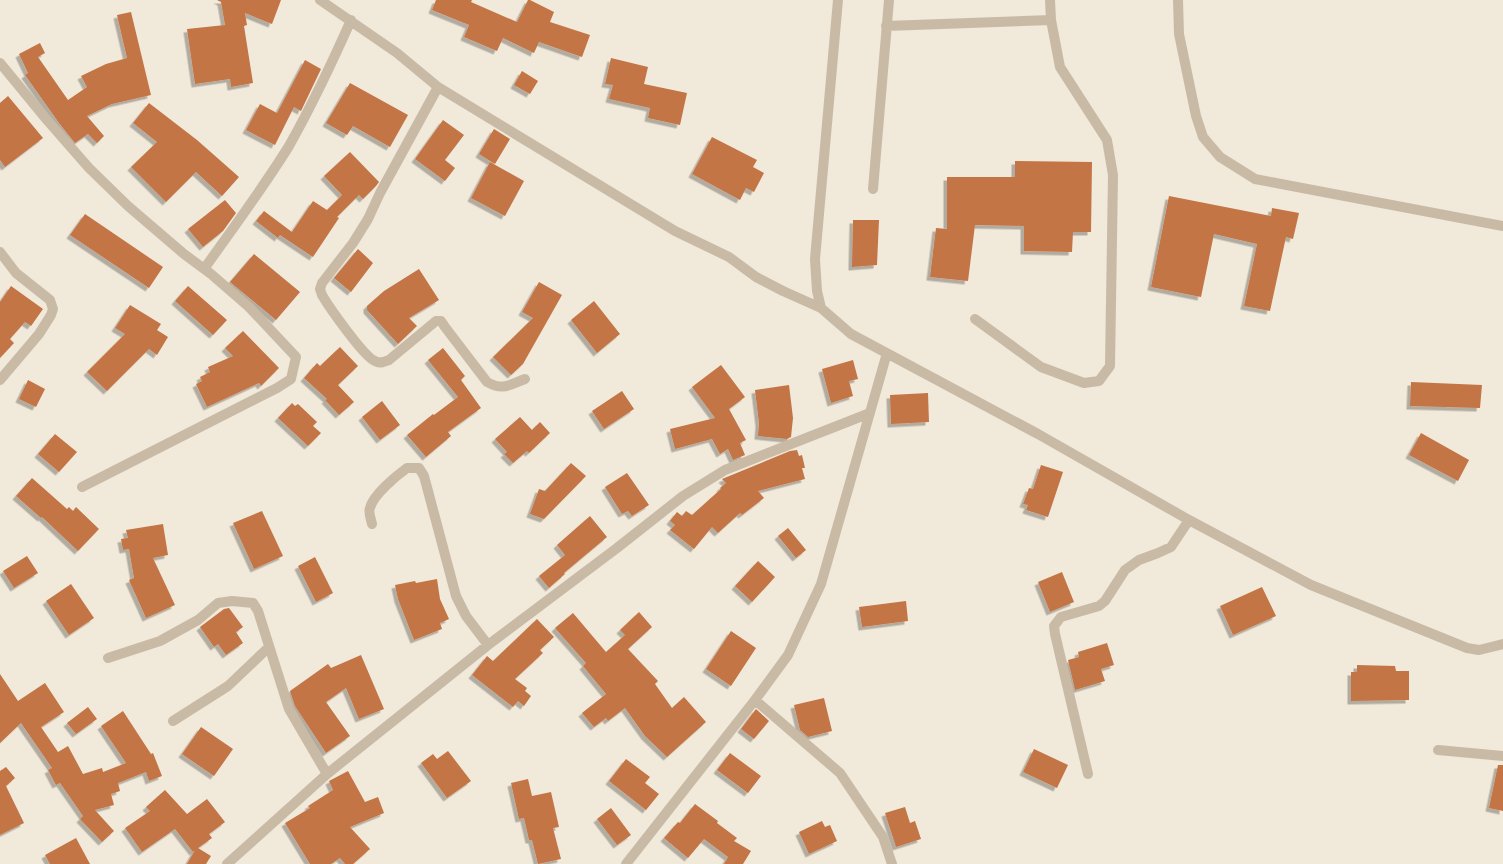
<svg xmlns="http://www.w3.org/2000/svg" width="1503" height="864" font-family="'Source Sans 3',sans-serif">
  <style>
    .building { fill: #c47445; filter: url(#shadow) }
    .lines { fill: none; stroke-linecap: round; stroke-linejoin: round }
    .minor { stroke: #c9baa6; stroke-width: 10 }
  </style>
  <defs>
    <filter id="shadow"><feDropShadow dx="-3.5" dy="3.5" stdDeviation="0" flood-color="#0004"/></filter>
  </defs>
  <rect width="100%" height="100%" fill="#f1e9da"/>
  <path class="building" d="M217 0H281L272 24 245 13 247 25 244 26 253 83 231 87 230 79 195 84 187 29 225 25 221 2Z
    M436 0H472L471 2 517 22 528 0H530L554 12 550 22 590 35 582 57 539 42 534 53 503 38 497 51 464 37 469 25 432 10Z
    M131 12 151 95 112 104 87 116 104 136 97 143 88 134 75 143 59 123 25 75 28 73 19 54 40 43 45 53 38 57 68 100 87 87 81 76 106 64 127 58 117 15Z
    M611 58 648 67 644 84 687 93 680 125 648 118 650 108 609 99 613 85 605 84Z
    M305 60 321 69 301 111 294 107 275 145 246 130 260 104 277 113Z
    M522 71 538 81 530 94 514 85Z
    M350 83 408 115 390 147 353 126 347 135 326 123Z
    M8 96 43 138 5 167 0 160V103Z
    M149 103 197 140 239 177 222 196 196 172 166 202 131 167 157 142 133 123Z
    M443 120 464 135 445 160 455 168 445 181 415 159Z
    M494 129 510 139 495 164 479 154Z
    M712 137 757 160 753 167 764 173 754 192 746 188 740 200 692 174Z
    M350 152 379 182 376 186 363 199 359 195 337 217 339 218 313 257 280 235 278 238 256 221 264 211 292 232 313 201 327 210 342 195 324 176Z
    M1015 161 1092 162 1091 232H1073L1072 252 1024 251V226L975 225 968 281 930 277 936 228 947 229V177H1015Z
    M490 162 524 181 505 216 471 198Z
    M1169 196 1271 216 1272 208 1299 213 1293 239 1286 237 1270 311 1244 306 1257 244 1214 234 1201 297 1151 287Z
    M225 200 236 213 223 231 203 247 188 229Z
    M85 214 163 267 149 288 70 235Z
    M853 220H879L877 265 852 267Z
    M358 249 373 263 351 292 334 278Z
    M254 254 300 292 276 320 230 282Z
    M419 269 439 300 409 318 417 326 398 344 367 310V306L384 291Z
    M539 282 562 295 523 364 511 375 493 357 533 318 522 312Z
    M11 286 43 309 31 326 25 322 10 339 14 343 0 358V302Z
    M188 286 227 320 213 335 175 301Z
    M594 301 620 334 597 353 571 320Z
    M130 305 161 324 157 330 168 337 157 355 149 349 107 391 87 372 125 334 115 328Z
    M243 331 279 368 261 386 259 383 207 407 196 384 202 381 200 377 210 372 208 367 233 356 225 348Z
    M340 347 358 366 338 385 354 402 339 415 325 400 327 399 304 378 317 363 320 366Z
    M443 348 465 376 461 380 481 408 448 432 451 436 426 457 407 435 433 414 434 415 458 397 428 360Z
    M853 360 858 379 849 381 853 396 831 403 822 369Z
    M721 365 745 397 729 409 746 440 740 443 745 455 733 460 728 449 720 454 712 439 675 449 670 429 715 418 692 387Z
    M28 380 45 389 36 407 19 399Z
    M1411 382 1482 385 1480 408 1410 406Z
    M789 385 793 418 791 437 787 439 758 436 759 423 755 390Z
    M622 391 634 409 604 429 592 411Z
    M928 393 929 422 891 424 890 395Z
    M382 401 400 425 380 440 362 417Z
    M292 403 295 406 298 404 317 422 313 426 321 433 308 446 278 418Z
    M520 417 532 430 540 422 550 433 529 453 527 451 513 463 504 454 507 452 495 439Z
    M1421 433 1469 460 1458 481 1409 455Z
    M55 434 77 452 59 472 38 454Z
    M797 450 799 456 802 455 805 468H802L805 479 758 491 764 498 742 515 740 513 718 533 712 527 694 549 670 530 675 525 670 521 677 512 682 516 686 511 692 515 721 489 720 488 726 483 722 479 790 451Z
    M571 463 586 476 544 519 530 514 539 489 545 491Z
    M1041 465 1063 472 1048 517 1026 510 1028 505 1023 504 1029 488 1033 489Z
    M627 473 649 505 632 516 628 511 622 514 605 487Z
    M32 478 67 509 69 507 73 511 76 507 99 529 78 551 42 517 41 518 16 496Z
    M262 511 283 556 254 569 233 523Z
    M590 516 607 537 564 573 565 574 549 588 539 576 565 555 557 545Z
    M163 524 168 555 153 558 175 605 146 618 129 580 134 578 129 549 123 550 121 539 128 538 126 530Z
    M788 528 806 550 796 558 778 536Z
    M27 556 38 573 14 588 3 571Z
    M315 557 333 593 316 602 298 566Z
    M758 561 775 577 752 602 735 586Z
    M1062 572 1074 602 1050 612 1038 582Z
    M437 579 440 599 449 619 440 623 442 629 414 640 398 599 395 585 415 581 416 583Z
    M71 584 94 618 69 635 46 601Z
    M1262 587 1276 616 1233 635 1220 606Z
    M906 601 908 621 862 627 859 607Z
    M229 608 243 627 236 632 243 643 226 655 218 644 214 647 200 627 224 609Z
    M639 612 652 627 628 649 658 681 655 684 672 708 684 697 706 722 667 757 645 736 625 708 608 721 606 718 594 727 582 713 606 694 583 666 586 663 555 628 573 613 606 652 625 635 620 630Z
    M537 619 554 637 540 650 543 653 515 679 527 688 525 691 531 696 524 706 518 701 513 707 472 675 487 656 493 661Z
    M731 631 756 648 731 686 706 669Z
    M1107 643 1114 665 1101 669 1105 681 1075 690 1068 660 1079 657 1078 652Z
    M361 655 384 709 359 719 346 688 326 702 350 736 326 753 295 706 290 691 328 664 331 668Z
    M1357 665 1395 666 1396 671H1409V700L1351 701V672H1357Z
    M0 674 18 701 45 683 64 712 41 727 58 752 68 746 83 774 102 768 103 772 126 763 101 726 123 711 151 754 153 753 162 776 149 781 146 772 118 783 120 791 111 794 114 805 95 810 114 831 102 842 80 819 83 816 60 783 56 785 48 770 52 768 21 723 0 743Z
    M824 698 832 731 808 737 800 730 794 705Z
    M88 707 97 719 76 734 67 723Z
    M756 709 769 721 754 739 741 729Z
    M201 727 233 749 214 776 182 754Z
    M1034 749 1068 765 1057 788 1023 772Z
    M448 751 471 781 447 798 421 763 433 754 437 759Z
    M730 753 761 776 748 793 717 770Z
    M626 759 650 777 645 783 659 794 646 810 609 781Z
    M1498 765H1503V811L1489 808Z
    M6 767 15 778 6 786 24 823 0 835V771Z
    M348 771 365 802 378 797 384 813 350 827 370 849 353 864H345L340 858 331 864H310L285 823 310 808 308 806 333 790 329 781Z
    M528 779 532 796 551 792 559 827 553 828 561 859 538 864 532 840H529L524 818 519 819 511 783Z
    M165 790 187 814 207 799 225 822 209 834 212 838 198 848 211 856 206 864H187L195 850 193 852 175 829 142 852 125 828 150 811 146 807Z
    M695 804 718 821 717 823 737 838 734 841 751 851 743 864H724L728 857 704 839 688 858 664 838 678 822 680 823Z
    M905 807 910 823 915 821 921 839 896 847 885 813Z
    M611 808 631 835 617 845 597 819Z
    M822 821 825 827 830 825 837 841 809 854 799 832Z
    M76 838 90 864H50L45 855Z"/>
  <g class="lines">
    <path class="minor" d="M320 0 397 53 438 87 675 231 729 257 756 277 783 291 821 308
      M838 0 815 259 817 291 821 308 851 334 1038 434 1189 520 1311 585 1467 648 1479 650 1503 644
      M1178 0 1179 34 1196 116 1203 137 1220 157 1255 179 1503 226
      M886 26 1051 20
      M0 63 47 120 89 168 128 206 184 254 211 274 249 307 296 357 291 379 277 388 82 487
      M438 87 380 193 368 219 353 243 322 283 320 289 322 295C329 307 364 357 375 361 380 364 384 362 389 360L436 321H441L445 327 487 382C503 391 509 385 525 379
      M873 189 889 0
      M0 252 16 273 50 300 53 309 51 315 39 334 0 380
      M204 269C233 228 263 188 289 146 312 105 332 63 351 20
      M975 319 1041 367 1084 383 1099 381 1110 366 1113 175 1107 140 1060 67 1051 20 1050 0
      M372 524C371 519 368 512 370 508 373 495 396 476 407 468H419L424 476 456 596 466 616 488 645
      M108 658 160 641 198 620 218 603 232 601 253 603 258 611 289 709 327 774
      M755 700 840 773 883 837 892 864
      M173 721 228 686 269 647
      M1438 750 1503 756
      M1088 774 1055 634 1054 626 1061 617 1099 606 1105 601 1125 570 1139 560 1158 553 1171 547 1189 520
      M227 864 327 774 488 645 617 548 683 496 725 470 870 413
      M626 864 755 700 788 655 821 584 887 353"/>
  </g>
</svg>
